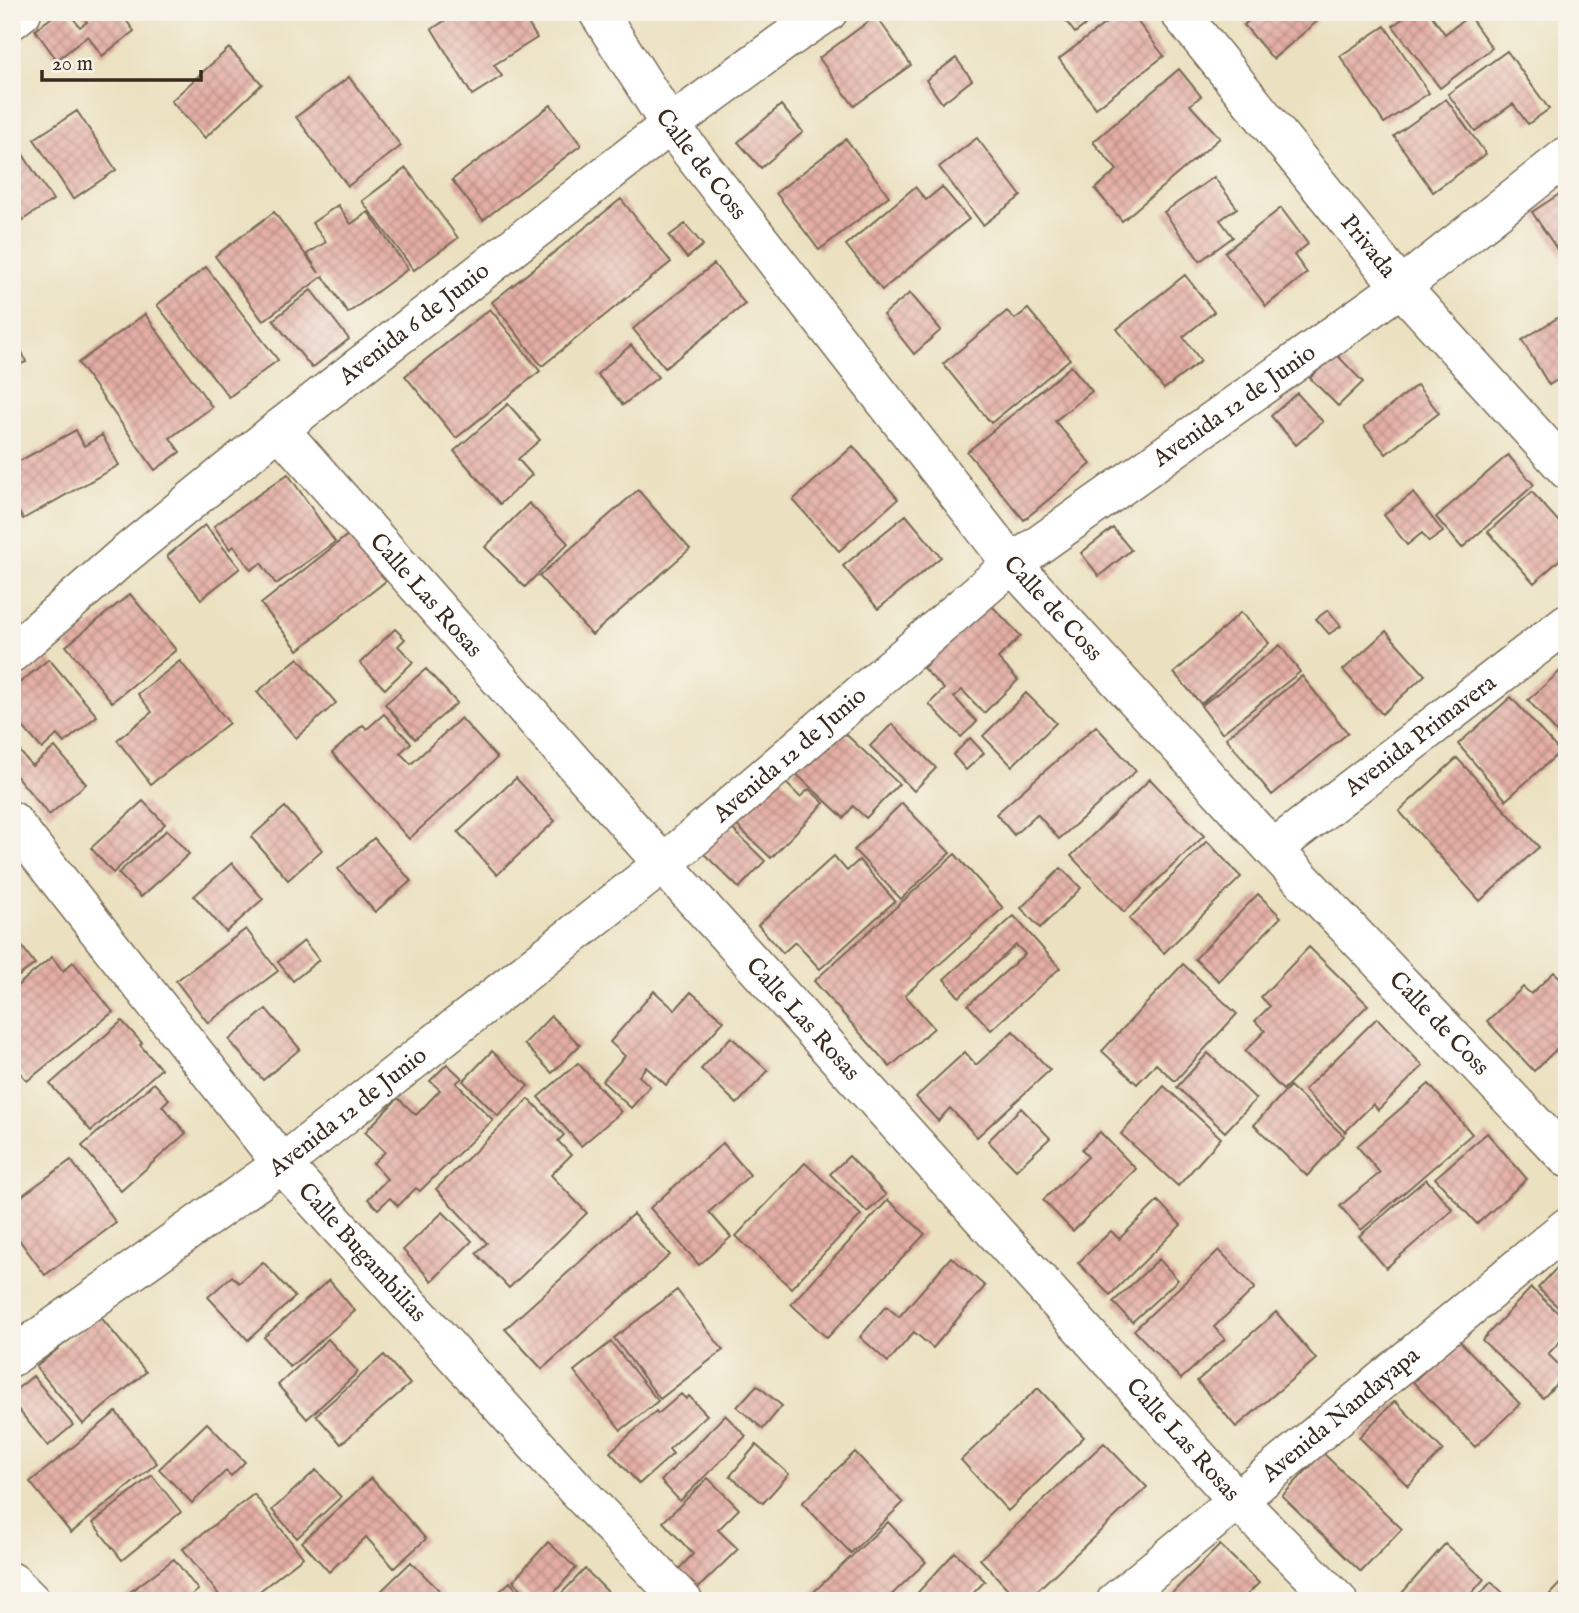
<svg xmlns="http://www.w3.org/2000/svg" width="1579" height="1613" font-family="'IM FELL English',serif">
  <style>
    .building { fill: url(#building-cross-hatch) }
    .lines { fill: none; stroke-linecap: round; stroke-linejoin: round }
    .minor-casing { stroke: #796a57; stroke-width: 41 }
    .minor { stroke: #fff; stroke-width: 38 }
    .labels { text-anchor: middle; dominant-baseline: central; stroke-width: 5; stroke-linejoin: round; paint-order: stroke }
    .street-label { font-size: 24px; fill: #3b2a1e; stroke: #f7f3e8 }
  </style>
  <defs>
    <pattern id="building-cross-hatch" width="8" height="8" patternUnits="userSpaceOnUse" patternTransform="scale(1.75)"><rect width="8" height="8" fill="#e4aea5"/><path d="M0 0l8 8M0 8l8-8" fill="none" stroke="#ba8e86"/></pattern>
  </defs>
  <rect width="100%" height="100%" fill="#f7f3e8"/>
  <filter id="ink" filterUnits="userSpaceOnUse"><feTurbulence type="fractalNoise" baseFrequency=".0143" numOctaves="2"/><feDisplacementMap in="SourceGraphic" scale="14" xChannelSelector="R" yChannelSelector="G"/><feConvolveMatrix kernelMatrix="1 2 1 2 8 2 1 2 1" color-interpolation-filters="sRGB"/></filter>
  <filter id="wash" filterUnits="userSpaceOnUse"><feTurbulence type="fractalNoise" baseFrequency=".00686" numOctaves="4" result="noise"/><feDisplacementMap in="SourceGraphic" scale="28" xChannelSelector="R" yChannelSelector="G"/><feGaussianBlur stdDeviation="1.57" result="paint"/><feColorMatrix in="noise" values="0 0 0 0 0 0 0 0 0 0 0 0 0 0 0 0 0 1.4 0 .05"/><feComposite in="paint" operator="in"/></filter>
  <g filter="url(#wash)">
    <rect width="100%" height="100%" fill="#ebe1c0"/>
    <g id="blocks">
      <path class="building" d="M59 12H68L80 27 87 22 80 12H120L134 31 102 56 88 36 57 60 35 30Z
        M458 12H521L537 38 494 65 502 76 472 95 432 29Z
        M1059 12H1102L1075 33Z
        M1120 12H1130L1164 56 1096 108 1059 59Z
        M1258 12H1314L1320 19 1273 59 1244 25Z
        M1411 12H1429L1445 34 1469 16 1492 48 1440 88 1393 26Z
        M876 16 911 65 854 106 819 58Z
        M1385 26 1429 93 1384 123 1340 56Z
        M229 48 262 84 205 138 171 101Z
        M1507 51 1549 109 1528 124 1513 104 1475 131 1448 94Z
        M956 58 972 80 942 103 926 80Z
        M1179 69 1201 96 1190 105 1220 138 1122 221 1095 189 1117 170 1093 142Z
        M349 77 401 146 348 186 296 117Z
        M1446 99 1486 154 1433 192 1394 136Z
        M551 105 581 145 483 220 452 180Z
        M781 105 803 132 761 168 738 142Z
        M77 111 116 170 73 199 34 139Z
        M12 138 53 200 12 227Z
        M977 138 1021 196 983 225 939 167Z
        M846 139 889 196 819 250 776 193Z
        M406 168 458 238 414 270 362 201Z
        M1214 177 1237 208 1220 220 1233 237 1200 261 1164 212Z
        M915 187 926 200 942 187 969 219 882 290 846 245Z
        M1567 189V251L1561 255 1532 212Z
        M621 199 671 262 542 366 492 302Z
        M338 205 351 224 368 212 408 269 348 313 323 276 263 321 215 256 274 212 319 273 307 254 326 242 312 223Z
        M1281 208 1308 244 1294 255 1307 273 1266 306 1225 252Z
        M685 224 703 245 687 258 669 236Z
        M714 264 745 304 665 368 633 329Z
        M206 267 278 360 229 397 157 305Z
        M1185 275 1214 312 1183 337 1201 361 1164 389 1117 329Z
        M311 290 349 339 312 368 273 320Z
        M910 293 941 330 914 354 883 315Z
        M490 309 540 371 456 438 405 376Z
        M1028 309 1070 359 991 423 943 364 1007 311 1015 319Z
        M1567 312V374L1549 385 1522 340Z
        M145 314 212 407 170 438 180 452 155 470 78 363Z
        M631 345 658 377 623 405 597 374Z
        M20 347 26 362 12 368V350Z
        M1335 353 1363 382 1338 406 1310 378Z
        M1071 366 1092 391 1055 421 1091 464 1024 520 967 452Z
        M1417 385 1439 413 1386 454 1364 427Z
        M1297 393 1323 422 1296 445 1271 416Z
        M508 404 540 440 518 459 532 475 500 504 454 451Z
        M76 430 84 446 102 435 119 465 23 519 12 500V465Z
        M853 446 898 499 839 551 793 500Z
        M1508 455 1534 485 1462 548 1436 517Z
        M288 474 335 542 276 584 261 563 251 570 234 546 230 549 214 526Z
        M638 490 690 549 592 635 539 576Z
        M1532 492 1567 531V553L1534 583 1488 532Z
        M1413 493 1443 532 1429 542 1422 533 1407 545 1384 515Z
        M529 503 568 543 525 587 485 547Z
        M906 515 941 557 878 609 843 566Z
        M205 525 240 568 201 599 167 556Z
        M1113 528 1131 550 1099 576 1081 553Z
        M349 534 386 581 298 650 261 604Z
        M130 594 176 650 112 702 66 646Z
        M989 603 1021 636 998 658 1018 680 984 713 962 690 954 697 977 722 961 737 929 704 944 689 923 668Z
        M1328 610 1341 626 1329 634 1316 619Z
        M1241 612 1269 643 1201 704 1174 673Z
        M395 629 405 639 398 646 413 662 385 689 360 663Z
        M1386 631 1425 675 1382 714 1343 670Z
        M1280 645 1300 672 1222 733 1201 706Z
        M298 658 336 703 296 738 257 692Z
        M49 659 97 716 64 743 57 735 42 749 12 714V689Z
        M180 661 229 723 151 784 117 740 152 712 138 694Z
        M1567 665V744L1528 700Z
        M426 669 457 703 415 739 385 704Z
        M1302 676 1348 733 1272 795 1226 738Z
        M1026 693 1056 723 1012 766 983 736Z
        M1511 697 1560 752 1506 800 1458 744Z
        M384 714 411 743 400 753 411 764 461 718 497 758 409 839 332 753 363 725 367 729Z
        M892 724 936 768 914 791 870 746Z
        M837 726 899 784 866 818 853 806 844 818 793 771Z
        M1096 726 1136 771 1059 839 1037 814 1014 835 996 814Z
        M970 738 984 753 966 770 953 755Z
        M12 742 32 766 55 747 86 784 49 815 12 771Z
        M1457 758 1539 847 1480 901 1399 811Z
        M778 775 800 797 809 789 824 803 771 858 733 822Z
        M516 778 555 821 497 875 458 832Z
        M1150 779 1204 836 1124 912 1071 856Z
        M143 801 165 824 113 873 91 848Z
        M902 803 950 853 901 899 854 850Z
        M285 807 322 850 288 880 251 837Z
        M726 823 765 861 739 888 700 850Z
        M167 830 189 854 141 897 118 873Z
        M374 838 411 881 375 912 338 869Z
        M1207 841 1241 877 1164 953 1129 919Z
        M955 854 1003 908 905 995 934 1028 890 1067 814 981Z
        M834 856 847 871 859 860 895 901 820 969 795 942 783 953 758 925Z
        M232 863 263 899 226 932 194 896Z
        M1061 868 1081 888 1040 928 1021 908Z
        M1258 894 1281 917 1219 981 1195 959Z
        M1014 916 1060 968 991 1030 968 1005 1025 954 1016 945 959 997 944 979Z
        M246 929 278 971 208 1023 176 981Z
        M12 933 35 964 12 981Z
        M304 941 319 960 293 981 278 962Z
        M1309 947 1368 1005 1283 1090 1245 1051 1265 1031 1255 1021 1270 1006 1261 997Z
        M52 957 63 971 73 962 113 1012 27 1081 12 1062V990Z
        M1183 964 1237 1014 1175 1081 1156 1064 1137 1084 1102 1051Z
        M1554 972 1567 984V1022L1562 1027 1567 1032V1039L1534 1071 1487 1021 1523 987 1531 994Z
        M654 991 675 1010 691 992 724 1021 666 1085 646 1067 639 1076 650 1086 631 1108 602 1081 625 1056 610 1042Z
        M266 1009 300 1049 263 1080 229 1040Z
        M551 1016 580 1045 552 1073 524 1044Z
        M1377 1018 1423 1066 1378 1110 1373 1104 1345 1132 1304 1090Z
        M122 1021 142 1043 140 1045 161 1069 91 1131 50 1084Z
        M1013 1031 1050 1070 977 1137 950 1108 938 1121 916 1097 965 1052 976 1065Z
        M731 1037 768 1071 737 1104 701 1069Z
        M492 1051 528 1086 498 1116 463 1081Z
        M1208 1053 1256 1099 1225 1132 1177 1087Z
        M578 1063 621 1112 581 1146 538 1097Z
        M447 1064 462 1078 456 1083 493 1120 420 1191 416 1188 398 1206 390 1198 378 1209 368 1199 387 1179 373 1163 385 1152 365 1132 398 1098 416 1115 440 1090 430 1081Z
        M154 1083 169 1099 162 1106 186 1133 121 1191 82 1146Z
        M1429 1084 1472 1134 1361 1230 1340 1206 1380 1173 1357 1146Z
        M1164 1086 1221 1138 1178 1186 1121 1134Z
        M1290 1086 1344 1136 1307 1176 1254 1125Z
        M529 1099 564 1135 558 1141 571 1155 551 1175 587 1213 509 1288 476 1253 487 1243 436 1189Z
        M1021 1108 1050 1138 1016 1170 988 1141Z
        M1100 1132 1136 1169 1073 1231 1043 1200 1088 1157 1082 1149Z
        M1487 1133 1527 1179 1477 1224 1435 1178Z
        M723 1143 750 1175 709 1212 731 1237 699 1265 650 1208Z
        M849 1156 886 1195 867 1212 830 1174Z
        M71 1160 116 1223 45 1275 12 1230V1203Z
        M805 1163 861 1215 791 1288 736 1236Z
        M1426 1179 1453 1210 1386 1268 1359 1236Z
        M888 1200 925 1234 827 1338 791 1304Z
        M1158 1201 1181 1225 1110 1295 1078 1263 1111 1231 1119 1239Z
        M443 1212 472 1241 432 1281 403 1250Z
        M633 1214 670 1255 542 1369 505 1329Z
        M1219 1250 1255 1288 1214 1327 1225 1339 1181 1379 1134 1330Z
        M951 1257 985 1286 933 1348 914 1332 888 1362 860 1337 886 1306 899 1317Z
        M1567 1257V1316L1538 1288Z
        M1159 1259 1178 1280 1132 1322 1113 1302Z
        M263 1262 295 1297 248 1340 208 1297 232 1276 239 1283Z
        M329 1280 355 1311 290 1367 264 1337Z
        M1531 1288 1567 1321V1334L1548 1354 1567 1373 1543 1398 1482 1340Z
        M677 1290 723 1350 660 1399 614 1338Z
        M1276 1312 1316 1359 1236 1427 1197 1381Z
        M99 1315 146 1372 83 1424 36 1367Z
        M328 1339 358 1372 307 1419 278 1385Z
        M1458 1339 1520 1404 1475 1447 1413 1382Z
        M611 1342 658 1401 621 1430 574 1371Z
        M384 1355 410 1384 341 1444 316 1415Z
        M33 1376 73 1425 48 1446 12 1402V1393Z
        M757 1385 782 1406 763 1429 737 1407Z
        M1038 1388 1084 1437 1008 1511 961 1460Z
        M681 1394 686 1399 689 1396 707 1415 669 1449 673 1454 639 1484 610 1452 656 1411 658 1414Z
        M1395 1401 1443 1450 1408 1486 1359 1437Z
        M116 1412 157 1463 71 1533 30 1482Z
        M725 1415 746 1436 680 1501 661 1481Z
        M207 1423 245 1462 231 1476 226 1471 192 1503 159 1469Z
        M1104 1443 1147 1487 1026 1601H1019L980 1559Z
        M756 1445 789 1474 763 1503 730 1476Z
        M855 1452 903 1503 851 1553 802 1503Z
        M1323 1453 1402 1529 1361 1572 1282 1496Z
        M316 1470 341 1497 297 1538 272 1510Z
        M152 1475 181 1512 122 1560 93 1523Z
        M371 1478 426 1539 394 1568 366 1537 329 1572 302 1542Z
        M708 1478 739 1509 718 1530 738 1549 691 1595 672 1576 693 1554 663 1522Z
        M254 1494 303 1557 247 1601H224L183 1549Z
        M888 1522 926 1562 885 1601H804Z
        M548 1542 576 1568 547 1601H534L513 1581Z
        M1445 1544 1484 1579 1465 1601H1395Z
        M1220 1545 1259 1583 1241 1601H1164Z
        M955 1552 985 1581 966 1601H910Z
        M174 1559 198 1590 184 1601H118Z
        M411 1562 450 1601H382L377 1595Z
        M585 1569 617 1601H554Z
        M1567 1576V1601H1552L1548 1596Z
        M510 1582 526 1601H489Z
        M1491 1582 1512 1601H1474Z"/>
    </g>
  </g>
  <g filter="url(#ink)">
    <use href="#blocks" fill-opacity="0" stroke="#796a57" stroke-width="2"/>
    <g class="lines">
      <g class="minor-casing">
        <g id="minor">
          <path id="s1" d="M598 12 670 125 1012 564 1273 849 1567 1158"/>
          <path id="s2" d="M1179 12 1401 287 1567 470"/>
          <path d="M12 20 22 12"/>
          <path id="s3" d="M279 429 663 864 1236 1499 1338 1601"/>
          <path id="s4" d="M12 653 122 557 279 429 670 125 783 42 828 12"/>
          <path id="s5" d="M12 821 282 1164 575 1488 683 1601"/>
          <path id="s6" d="M1273 849 1567 623"/>
          <path id="s7" d="M12 1357 282 1164 663 864 1012 564 1401 287 1567 156"/>
          <path d="M12 1582 31 1601"/>
          <path id="s8" d="M1116 1601 1567 1227"/>
        </g>
      </g>
      <use href="#minor" class="minor"/>
    </g>
  </g>
  <g class="labels">
    <g class="street-label">
      <text stroke="none"><textPath href="#s1" startOffset="184">Calle de Coss</textPath></text>
      <text stroke="none"><textPath href="#s2" startOffset="301">Privada</textPath></text>
      <text stroke="none"><textPath href="#s4" startOffset="520">Avenida 6 de Junio</textPath></text>
      <text stroke="none"><textPath href="#s7" startOffset="1550">Avenida 12 de Junio</textPath></text>
      <text stroke="none"><textPath href="#s3" startOffset="222">Calle Las Rosas</textPath></text>
      <text stroke="none"><textPath href="#s1" startOffset="751">Calle de Coss</textPath></text>
      <text stroke="none"><textPath href="#s6" startOffset="186">Avenida Primavera</textPath></text>
      <text stroke="none"><textPath href="#s7" startOffset="984">Avenida 12 de Junio</textPath></text>
      <text stroke="none"><textPath href="#s3" startOffset="789">Calle Las Rosas</textPath></text>
      <text stroke="none"><textPath href="#s1" startOffset="1318">Calle de Coss</textPath></text>
      <text stroke="none"><textPath href="#s7" startOffset="416">Avenida 12 de Junio</textPath></text>
      <text stroke="none"><textPath href="#s5" startOffset="556">Calle Bugambilias</textPath></text>
      <text stroke="none"><textPath href="#s8" startOffset="292">Avenida Nandayapa</textPath></text>
      <text stroke="none"><textPath href="#s3" startOffset="1356">Calle Las Rosas</textPath></text>
    </g>
  </g>
  <rect width="1579" height="1613" fill="none" stroke="#f7f3e8" stroke-width="42"/>
  <path d="M42 70v10h159v-10" fill="none" stroke="#3b2a1e" stroke-width="3.5"/>
  <text x="52" y="70" font-size="21" fill="#3b2a1e" stroke="#f7f3e8" stroke-width="5" paint-order="stroke">20 m</text>
</svg>
